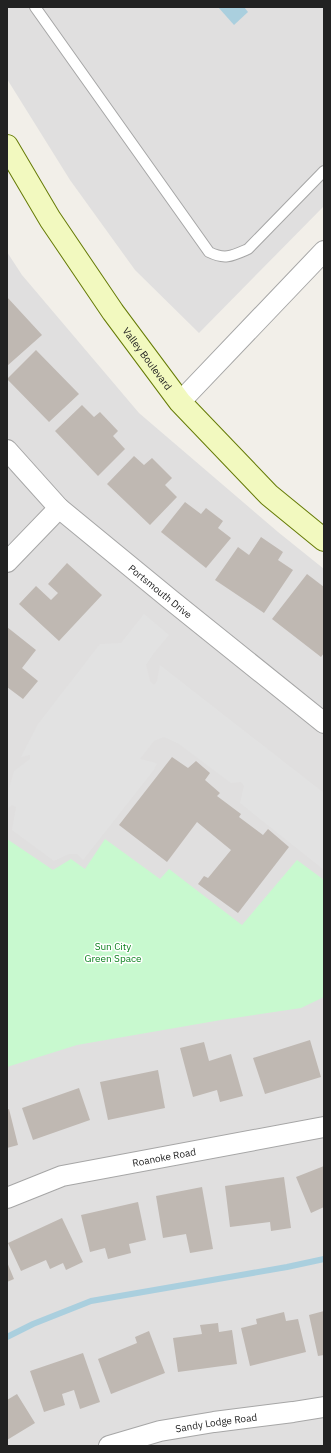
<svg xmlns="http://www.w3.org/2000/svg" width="331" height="1453" font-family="'IBM Plex Sans',sans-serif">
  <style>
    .residential { fill: #e0dfdf }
    .park { fill: #c8f9cf }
    .parking { fill: #e2e2e2 }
    .water { fill: #aacfde }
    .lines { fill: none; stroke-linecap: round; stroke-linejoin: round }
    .stream { stroke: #aacfde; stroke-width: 6 }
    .building { fill: #bfb8b2 }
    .lane-casing { stroke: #a6a6a6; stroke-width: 12 }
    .street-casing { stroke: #a6a6a6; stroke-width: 22 }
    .secondary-casing { stroke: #667b06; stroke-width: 24 }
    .lane { stroke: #fff; stroke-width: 10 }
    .street { stroke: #fff; stroke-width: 20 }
    .secondary { stroke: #f2f9bf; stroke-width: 22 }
    .labels { text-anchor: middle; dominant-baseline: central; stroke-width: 3; stroke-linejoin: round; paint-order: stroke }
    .street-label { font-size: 10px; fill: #222; stroke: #fff }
    .park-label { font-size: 10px; fill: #0d821f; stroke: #fff }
  </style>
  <rect width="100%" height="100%" fill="#f2efe9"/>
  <path class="residential" d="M7 7H324V206L199 333 135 270 70 180 7 79Z
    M7 252 22 275 139 413 278 532 324 569V1446H7Z"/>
  <path class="park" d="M7 839 53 870 71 859 85 869 105 839 160 879 169 869 242 925 297 860 324 880V997L301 1008 221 1020 77 1045 7 1067Z"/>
  <path class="parking" d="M144 614 169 635 154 653 146 665 150 681 154 685 157 681 160 665 324 793V870L240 803 244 786 241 782 231 783 179 744 164 737 154 741 140 759 153 762 157 764 153 771 83 860 77 854H69L54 861 12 830 16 807 12 805 7 809V796L14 771 30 759V755L21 757 38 724 100 644 121 643Z"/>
  <path class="water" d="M218 7H244L248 12 234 25Z"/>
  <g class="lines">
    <path class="stream" d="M7 1337 33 1324 91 1301 287 1267 324 1259"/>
  </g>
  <path class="building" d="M7 297 42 335 7 366Z
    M36 350 79 394 49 422 7 379Z
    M82 405 94 417 100 412 118 431 113 436 125 449 98 476 55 431Z
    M134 456 144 465 152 458 172 478 165 485 177 497 150 525 107 484Z
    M185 502 201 514 206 508 223 521 218 528 231 538 206 568 161 532Z
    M261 537 283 552 278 560 293 570 264 613 215 580 238 547 249 555Z
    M67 563 102 595 59 641 19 604 36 586 51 600 58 593 48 584Z
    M307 574 324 587V653L321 657 272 619Z
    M7 627 36 650 22 668 38 681 23 699 7 687Z
    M172 757 188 768 196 761 210 773 205 780 220 793 217 796 241 814 239 817 263 835 268 829 289 847 238 913 198 884 204 876 208 878 231 850 197 822 167 862 119 825Z
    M310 1040 321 1077 265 1094 253 1058Z
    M204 1042 209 1061 231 1054 243 1096 220 1102 217 1090 193 1097 180 1048Z
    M158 1070 165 1108 108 1120 100 1082Z
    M79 1088 90 1120 33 1140 22 1108Z
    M9 1109 18 1145 7 1148V1110Z
    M324 1166V1207L311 1213 296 1177Z
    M284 1177 291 1228 271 1231 270 1222 230 1227 225 1186Z
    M202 1187 213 1249 190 1253 186 1234 163 1238 156 1196Z
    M138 1202 146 1240 129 1244 131 1253 108 1259 105 1248 90 1252 81 1215Z
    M62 1218 83 1262 66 1270 63 1263 50 1269 46 1260 21 1271 8 1243Z
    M7 1262 14 1279 7 1282Z
    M324 1311V1355L318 1356 309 1315Z
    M284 1312 286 1321 298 1319 306 1352 250 1366 241 1328 257 1324 256 1319Z
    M218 1323 219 1332 232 1330 237 1364 178 1372 173 1338 202 1334 200 1325Z
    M149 1331 165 1373 111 1394 98 1359 137 1343 135 1337Z
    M83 1353 100 1402 80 1409 74 1390 62 1394 65 1405 44 1412 30 1371Z
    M17 1394 35 1423 7 1440V1400Z"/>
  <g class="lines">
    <g class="lane-casing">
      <path id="lane" d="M35 7 209 252C225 260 232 256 248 249L324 171"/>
    </g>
    <g class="street-casing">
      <g id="street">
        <path d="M180 402 324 251"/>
        <path id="s1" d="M7 450 59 508 171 600 324 723"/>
        <path d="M7 562 59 508"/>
        <path id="s2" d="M7 1198 62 1176 324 1127"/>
        <path id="s3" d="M109 1446 160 1431 214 1422 293 1412 324 1407"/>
      </g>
    </g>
    <g class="secondary-casing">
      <g id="secondary">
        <path id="s4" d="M7 146 50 219 113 312 180 402 269 495 324 540"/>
      </g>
    </g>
    <use href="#lane" class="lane"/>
    <use href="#street" class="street"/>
    <use href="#secondary" class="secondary"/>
  </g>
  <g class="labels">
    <g class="street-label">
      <text stroke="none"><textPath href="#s4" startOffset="255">Valley Boulevard</textPath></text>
      <text stroke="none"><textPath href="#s1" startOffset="209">Portsmouth Drive</textPath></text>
      <text stroke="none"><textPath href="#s2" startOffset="163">Roanoke Road</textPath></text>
      <text stroke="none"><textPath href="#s3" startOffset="110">Sandy Lodge Road</textPath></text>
    </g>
    <g class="park-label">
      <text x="113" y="946">Sun City<tspan x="113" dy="12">Green Space</tspan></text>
    </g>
  </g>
  <rect width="331" height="1453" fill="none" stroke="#222222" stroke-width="16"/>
</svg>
